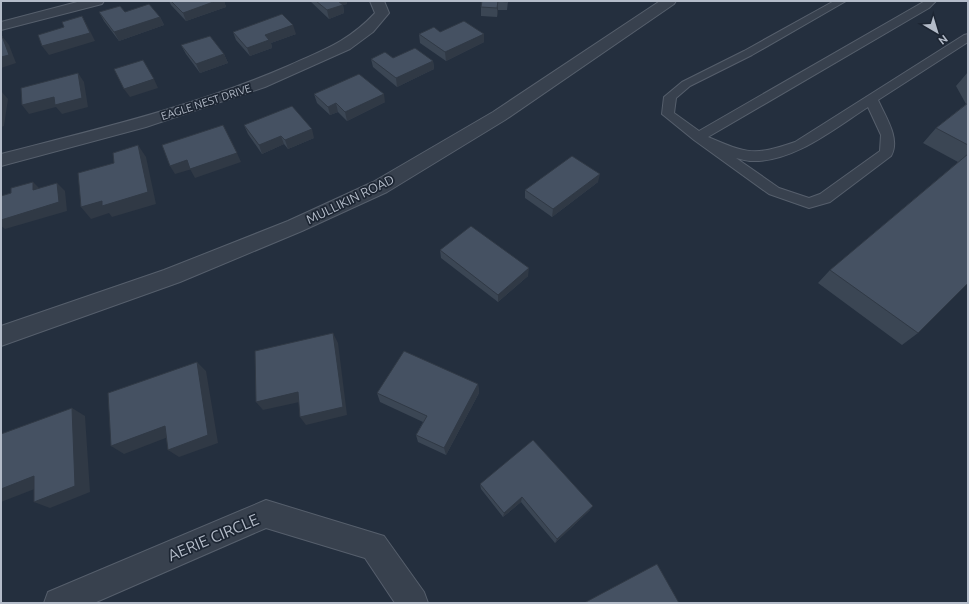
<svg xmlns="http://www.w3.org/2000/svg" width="969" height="604" font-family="Ubuntu,sans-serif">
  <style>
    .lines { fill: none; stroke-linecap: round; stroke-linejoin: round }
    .service-casing { stroke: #565f6c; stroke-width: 2 }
    .minor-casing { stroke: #565f6c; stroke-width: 2 }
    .tertiary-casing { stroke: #565f6c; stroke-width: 2 }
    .service { fill: #38414e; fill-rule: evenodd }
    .minor { fill: #38414e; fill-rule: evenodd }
    .tertiary { fill: #38414e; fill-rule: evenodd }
    .wall { fill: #3b4654 }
    .shaded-wall { fill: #303945 }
    .building { fill: #455162; stroke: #303945 }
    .labels { text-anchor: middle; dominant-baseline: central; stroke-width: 3.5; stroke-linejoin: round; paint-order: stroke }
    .far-street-label { font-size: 11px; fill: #b4bcc9; stroke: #1d2633 }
    .street-label { font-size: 13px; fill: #b4bcc9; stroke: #1d2633 }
    .near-street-label { font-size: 16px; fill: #b4bcc9; stroke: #1d2633 }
  </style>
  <rect width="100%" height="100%" fill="#242f3e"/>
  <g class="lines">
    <g class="service-casing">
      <path id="service" d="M834 1H846L752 55 690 86 676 98 674 113 699 131 925 1H936L929 8 708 137C748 154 754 156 795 142L964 35 968 34V42L878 100C885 116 901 139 891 156L830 202 809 208 769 194 694 140 662 114 664 97 682 82 744 51ZM868 107 881 135 880 151 820 194 809 198 779 188 736 158C741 159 747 161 751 161 793 163 835 128 868 107Z"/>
    </g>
    <g class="minor-casing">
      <path id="minor" d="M81 1H104L102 4 1 30V22Z
        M370 1H384L389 13 373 32 350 49 265 87 146 127 1 166V154C98 129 196 106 288 66 323 50 348 42 375 13Z
        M266 500 384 536 424 592 428 603H395L365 558 266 528 94 603H44L48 592Z"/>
    </g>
    <g class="tertiary-casing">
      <path id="tertiary" d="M660 1H676L674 4 505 120 387 192 302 231 180 282 1 346V326L164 270 288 221 373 182 493 112Z"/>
    </g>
    <use href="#service" class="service"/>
    <use href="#minor" class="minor"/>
    <use href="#tertiary" class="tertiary"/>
  </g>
  <path class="wall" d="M169 1H224L226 7 186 21 171 5Z
    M310 1H346L347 4 343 5 344 13 329 19Z
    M482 1H508L507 10H498L497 17 481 16V7Z
    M99 12H125L160 17 164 25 119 41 104 21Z
    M233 32 296 34 271 43 272 48 250 56 236 40Z
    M419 34 484 42 446 61 420 43Z
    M181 45 224 54 228 63 200 73 186 54Z
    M393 58 433 61 434 69 397 87 373 67 371 59Z
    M968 72V283L918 333 902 345 818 283 830 270 958 162 923 143 936 128 966 104 956 86Z
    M314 94 385 102 347 121 338 112 330 115 317 103Z
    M244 125 314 138 288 149 284 144 262 154 248 134Z
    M598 182 552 217 525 198V190Z
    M440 250 528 276 498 302 441 258Z
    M478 384 479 393 446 455 418 442 416 435 423 422 380 402 377 393Z
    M480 484 590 510 555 543 521 502 503 517 481 489Z"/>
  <path class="shaded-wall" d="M216 1H224L226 7 186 21 183 13Z
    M336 1H346L347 4 343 5 344 13 329 19 327 10Z
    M498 1V10L497 17V8Z
    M82 16 87 25 95 41 49 55 42 46Z
    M160 17 164 25 119 41 114 32Z
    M293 25 296 34 271 43 272 48 250 56 247 48 265 35Z
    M484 34V42L446 61 445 52Z
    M2 36 9 45 16 63 1 68Z
    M224 54 228 63 200 73 196 64Z
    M433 61 434 69 397 87 396 78Z
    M78 73 84 82 88 107 62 114 56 107 29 114 22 105Z
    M154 79 158 88 130 97 124 89Z
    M1 91 8 99 4 126 1 127Z
    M384 94 385 102 347 121 345 112Z
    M336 103 338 112 330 115 328 107Z
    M312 129 314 138 288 149 285 140Z
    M281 136 284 144 262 154 259 145Z
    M138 145 146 157 156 204 112 217 109 213 91 219 81 207 102 201Z
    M237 153 241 162 195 178 190 169Z
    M187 160 192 169 175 174 170 166Z
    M600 174 598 182 552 217 553 209Z
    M33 182 41 190H33Z
    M57 183 65 191 67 211 5 229 1 226V220Z
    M529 268 528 276 498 302V295Z
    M333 333 338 343 347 415 306 425 300 417Z
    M197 362 206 371 218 443 179 457 168 450Z
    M478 384 479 393 446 455 444 448Z
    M298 392 304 401 263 410 256 402Z
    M72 408 85 416 90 492 50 508 34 502Z
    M165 426 176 434 124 454 111 446Z
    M34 476 50 483 1 502V489Z
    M522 497 521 502 503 517 504 513Z
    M593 506 590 510 555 543 557 539Z"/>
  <path class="building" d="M171 1H216L183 13Z
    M316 1H338L343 5 327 10Z
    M482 1H507V2L498 1 497 8 481 7Z
    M149 4 160 17 114 32 99 12 120 6 125 12Z
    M282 14 293 25 265 35 269 40 247 48 233 32Z
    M82 16 90 33 42 46 38 35 64 27 62 22Z
    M464 21 484 34 445 52 419 34 434 27 440 32Z
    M2 36 9 55 1 57V37Z
    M210 36 224 54 196 64 181 45Z
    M415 48 433 61 396 78 371 59 385 52 393 58Z
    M143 60 154 79 124 89 114 69Z
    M78 73 82 98 55 105 54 97 22 105 21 88Z
    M359 74 384 94 345 112 336 103 328 107 314 94Z
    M968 103V145L936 128Z
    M292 106 312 129 285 140 281 136 259 145 244 125Z
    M223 125 237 153 190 169 187 160 170 166 162 145Z
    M138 145 148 192 102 206V201L81 207 78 173 114 163 113 153Z
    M968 154V283L918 333 830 270Z
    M572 156 600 174 553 209 525 190Z
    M33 182V190L57 183 59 202 1 220V196L11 193V188Z
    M471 226 529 268 498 295 440 250Z
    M333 333 343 407 300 417 298 392 256 402 255 351Z
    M404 351 478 384 444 448 416 435 427 416 377 393Z
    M197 362 208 435 168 450 165 426 111 446 108 393Z
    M72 408 75 486 34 502V476L1 489V434Z
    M533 440 593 506 557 539 522 497 504 513 480 484Z
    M657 564 679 603H584Z"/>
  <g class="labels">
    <g class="far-street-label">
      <text transform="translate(206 102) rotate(-18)">EAGLE NEST DRIVE</text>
    </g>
    <g class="street-label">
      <text transform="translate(350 199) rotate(-26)">MULLIKIN ROAD</text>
    </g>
    <g class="near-street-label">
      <text transform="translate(213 537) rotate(-23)">AERIE CIRCLE</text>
    </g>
  </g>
  <rect width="969" height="604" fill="none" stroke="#b4bcc9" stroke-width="4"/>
  <g transform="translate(937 32) rotate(142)" stroke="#1d2633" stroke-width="3" paint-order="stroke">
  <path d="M0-3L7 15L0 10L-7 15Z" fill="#b4bcc9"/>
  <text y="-6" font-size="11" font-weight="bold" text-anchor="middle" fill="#b4bcc9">N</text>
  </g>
</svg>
